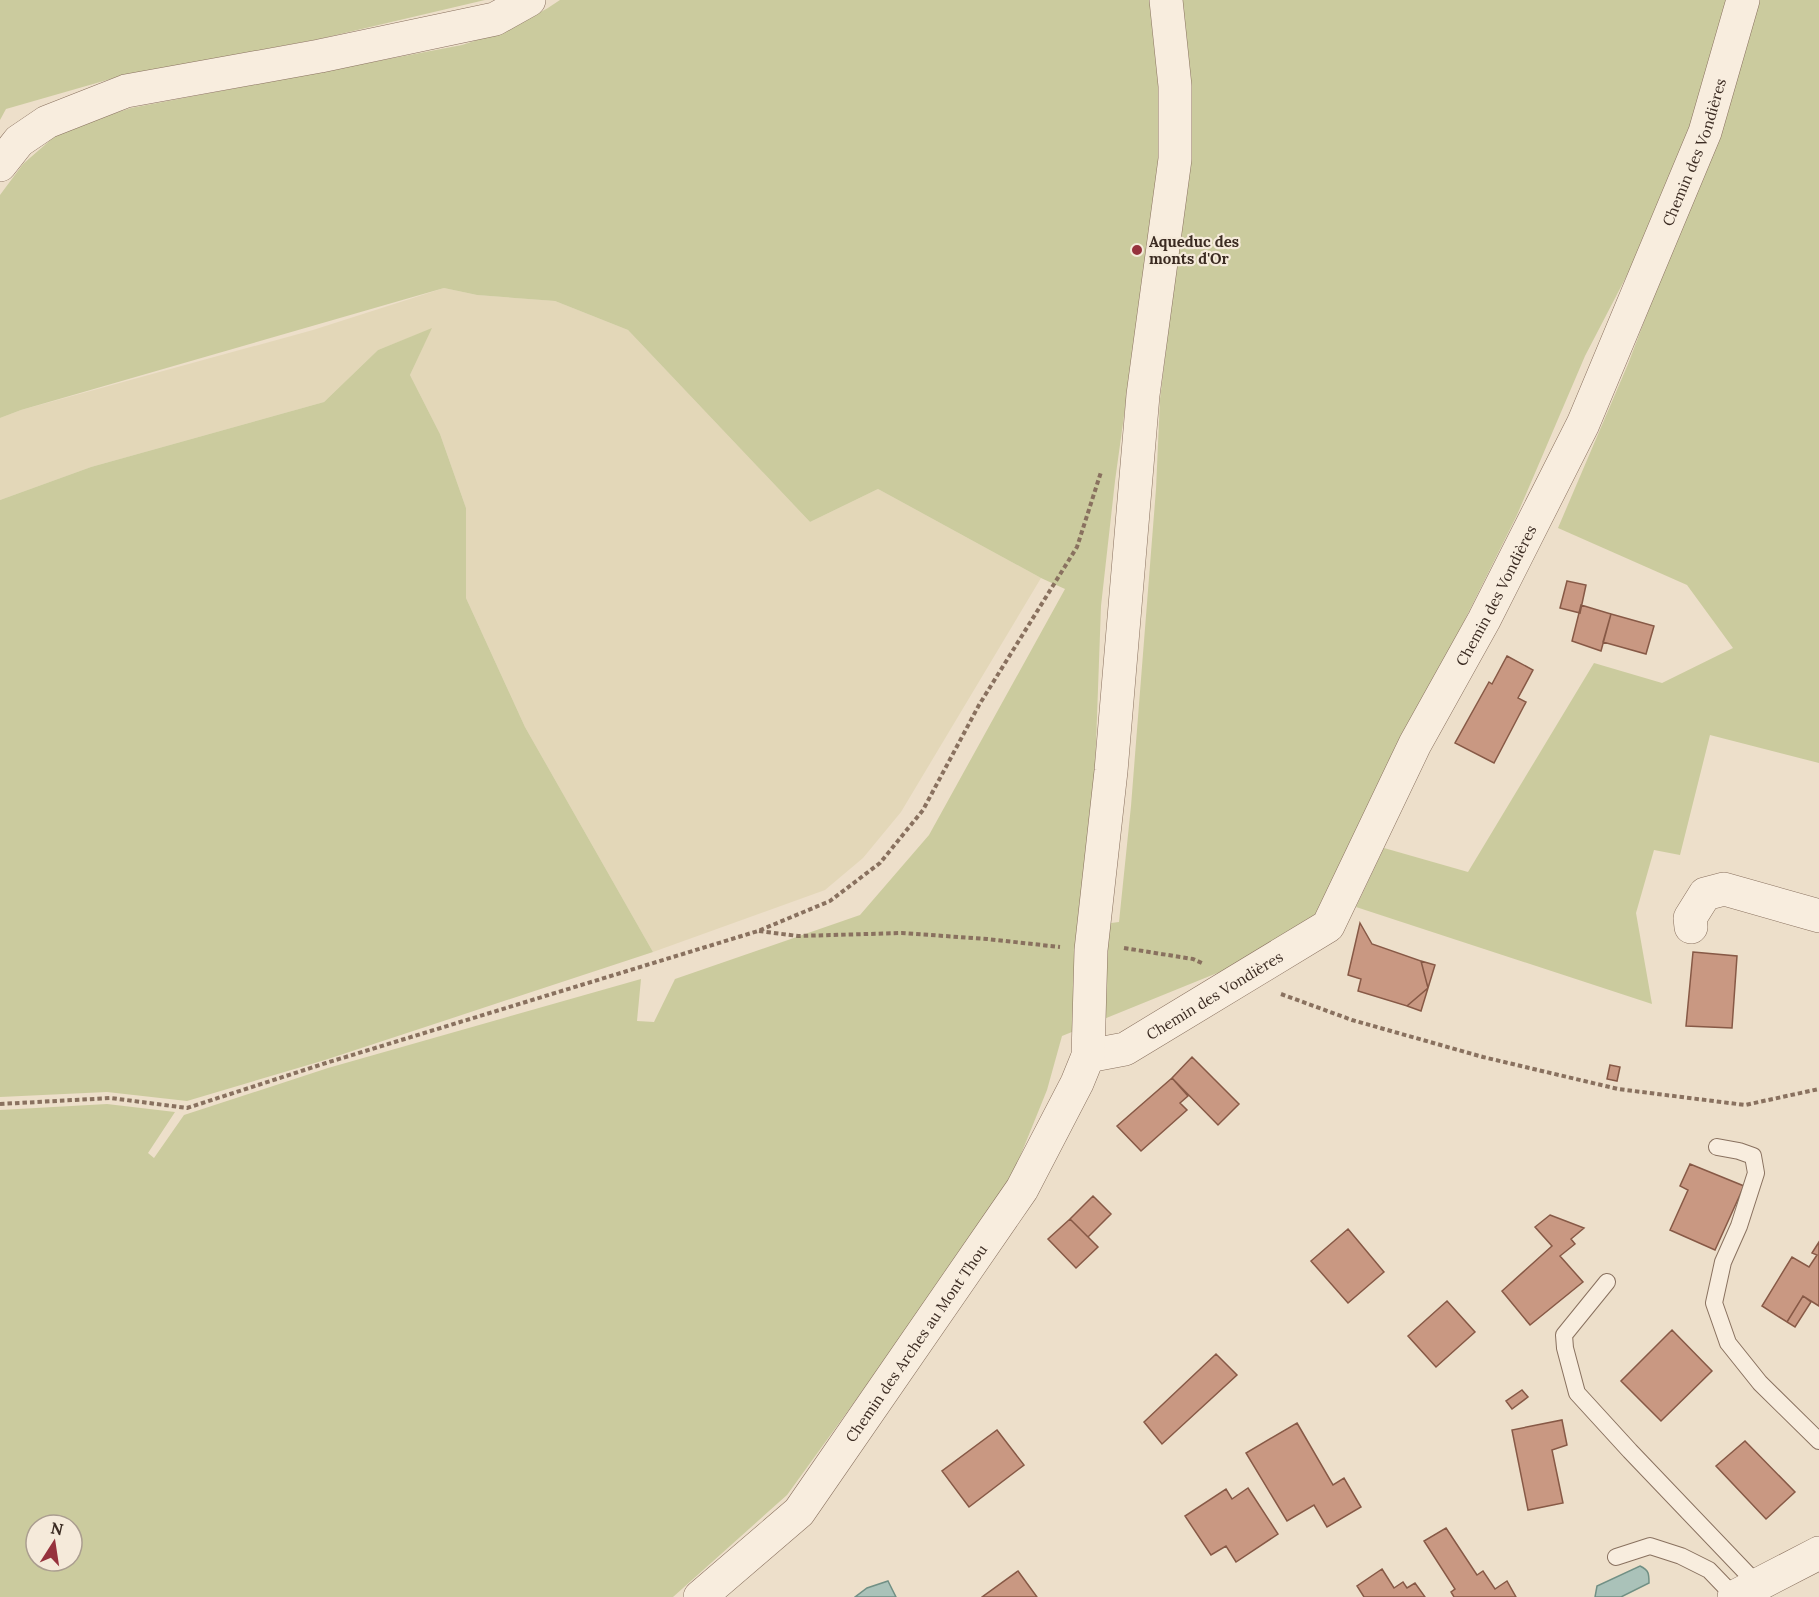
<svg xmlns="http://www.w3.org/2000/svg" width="1819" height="1597" font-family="Lora,serif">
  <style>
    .farmland { fill: #e3d7b8 }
    .green { fill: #cbcb9e; fill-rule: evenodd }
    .water { fill: #aac2b9; stroke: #719085; stroke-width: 1.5 }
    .building { fill: #c99882; stroke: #875946; stroke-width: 1.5 }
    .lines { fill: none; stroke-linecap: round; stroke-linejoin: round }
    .service-casing { stroke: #89715f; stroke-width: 18 }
    .minor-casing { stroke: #89715f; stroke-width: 34 }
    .path { stroke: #89715f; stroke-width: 4; stroke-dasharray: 4.5 3; stroke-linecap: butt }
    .service { stroke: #f8edde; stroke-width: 16 }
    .minor { stroke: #f8edde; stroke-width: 33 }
    .poi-dot { fill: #96323d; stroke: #f5eada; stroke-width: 2 }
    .labels { text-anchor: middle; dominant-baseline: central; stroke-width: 4.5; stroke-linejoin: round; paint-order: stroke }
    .street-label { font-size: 15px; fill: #3b2b22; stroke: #f5eada }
    .poi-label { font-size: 15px; font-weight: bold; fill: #3b2b22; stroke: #f5eada; text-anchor: start }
  </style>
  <rect width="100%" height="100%" fill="#eddfca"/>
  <path class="farmland" d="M444 288 477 295 555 301 628 330 810 522 878 489 1041 578 901 812 863 858 825 890 653 952 525 727 466 598V508L440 434 410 375 431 329 378 350 324 402 91 467 0 500V418L21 410 313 330Z"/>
  <path class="green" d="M0 0H485L319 39 121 76 6 109 0 120Z
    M560 0H1153L1160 88V156L1115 481 1101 606 1095 772 1079 927 1119 922 1131 806 1156 489 1160 399 1189 158 1176 0H1733L1697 125 1652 227 1585 356 1517 515 1319 912 1232 967 1062 1036 1047 1090 1013 1174 942 1281 787 1495 673 1597H0V1110L107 1104 175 1112 148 1153 154 1158 184 1115 328 1068 641 979 637 1021 654 1022 675 979 860 915 929 835 1065 589 1041 578 878 489 810 522 628 330 555 301 477 295 444 288 21 410 0 418V195L23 164 62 130 131 108 462 45C497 34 530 21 560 0ZM36 1525H72V1561H36Z
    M1756 0H1819V763L1710 735 1680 855 1654 850 1636 913 1652 1004 1356 907 1384 848 1468 872 1594 663 1662 683 1733 648 1687 585 1558 528 1628 364 1676 238Z
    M432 328 410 375 440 434 466 508V598L525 727 653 952 325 1060 187 1101 107 1092 0 1097V500L91 467 324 402 378 350Z"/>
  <path class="water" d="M1640 1566C1649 1570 1649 1574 1649 1583L1621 1597H1595L1597 1586Z
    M888 1581 896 1597H855L867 1588Z"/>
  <path class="building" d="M1567 581 1586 585 1580 613 1560 608Z
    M1581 605 1611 614 1601 651 1572 641Z
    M1611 614 1654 626 1646 654 1603 642Z
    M1507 656 1533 670 1518 698 1526 702 1494 763 1455 743 1489 682 1492 684Z
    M1360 923 1372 944 1421 961 1428 988 1407 1006 1358 991 1361 979 1348 975Z
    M1693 952 1737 956 1732 1028 1686 1026Z
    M1421 961 1435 965 1428 988Z
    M1428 988 1421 1011 1407 1006Z
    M1192 1057 1239 1104 1218 1125 1172 1078Z
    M1610 1065 1620 1067 1617 1081 1607 1079Z
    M1172 1078 1188 1096 1180 1103 1187 1110 1141 1151 1117 1126Z
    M1690 1164 1744 1186 1715 1250 1670 1230 1688 1190 1680 1186Z
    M1093 1196 1111 1214 1088 1237 1070 1219Z
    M1550 1215 1584 1228 1571 1239 1575 1244 1560 1256 1583 1282 1530 1325 1502 1291 1552 1246 1535 1227Z
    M1070 1219 1098 1247 1076 1268 1048 1239Z
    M1348 1229 1384 1272 1348 1303 1311 1261Z
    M1819 1242V1306L1803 1296 1787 1322 1762 1306 1792 1257 1809 1267 1817 1255 1812 1253Z
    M1803 1296 1811 1302 1795 1327 1787 1322Z
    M1447 1301 1475 1332 1436 1367 1408 1336Z
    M1672 1330 1712 1371 1661 1421 1621 1381Z
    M1216 1354 1237 1375 1162 1444 1144 1422Z
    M1522 1390 1528 1397 1512 1409 1506 1401Z
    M1562 1420 1567 1445 1552 1450 1563 1503 1528 1510 1512 1430Z
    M1297 1423 1333 1485 1344 1478 1361 1507 1327 1527 1314 1505 1287 1521 1246 1453Z
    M997 1430 1024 1465 969 1507 942 1471Z
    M1745 1441 1795 1492 1766 1519 1716 1466Z
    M1248 1488 1278 1534 1236 1562 1226 1546 1211 1555 1185 1516 1226 1489 1232 1499Z
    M1446 1528 1477 1575 1483 1571 1495 1589 1507 1581 1516 1597H1454L1451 1592 1455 1589 1424 1541Z
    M1382 1569 1394 1588 1403 1582 1407 1588 1415 1583 1425 1597H1364L1357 1586Z
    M1018 1571 1037 1597H982Z"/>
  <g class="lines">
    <g class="service-casing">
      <path id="service" d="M1717 1147 1739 1151 1753 1156 1756 1173 1739 1226 1723 1262 1714 1303 1728 1343 1760 1383 1819 1441
        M1607 1282 1564 1335 1565 1348 1577 1393 1630 1451 1758 1585
        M1616 1557 1650 1546 1681 1556 1709 1570 1735 1597"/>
    </g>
    <g class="minor-casing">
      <g id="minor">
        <path d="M0 165 19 141 47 122 126 91 320 56 495 19 529 0"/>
        <path d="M1691 927 1690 918 1705 894 1724 889 1819 916"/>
        <path id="s1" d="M1088 1056 1125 1049 1328 926 1415 744 1484 620 1583 424 1705 132 1743 0"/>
        <path id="s2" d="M700 1597 799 1512 1022 1189 1077 1083 1088 1056 1091 950 1111 771 1143 395 1175 159V86L1166 0"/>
        <path d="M1734 1597 1819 1553"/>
      </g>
    </g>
    <path class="path" d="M759 931 798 936 902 933 987 939 1060 947
      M1124 948 1193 959 1204 964
      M1281 994 1352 1020 1483 1057 1618 1089 1745 1105 1819 1089
      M0 1104 111 1098 187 1108 326 1063 758 931 830 901 880 863 923 810 979 705 1077 547 1101 472"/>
    <use href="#service" class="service"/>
    <use href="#minor" class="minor"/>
  </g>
  <circle class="poi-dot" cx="1137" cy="250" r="6"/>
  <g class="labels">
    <g class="street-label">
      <text stroke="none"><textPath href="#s1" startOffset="1132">Chemin des Vondières</textPath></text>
      <text stroke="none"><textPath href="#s1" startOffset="646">Chemin des Vondières</textPath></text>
      <text stroke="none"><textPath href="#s1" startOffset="142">Chemin des Vondières</textPath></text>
      <text stroke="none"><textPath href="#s2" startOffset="336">Chemin des Arches au Mont Thou</textPath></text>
    </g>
    <g class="poi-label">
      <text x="1149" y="241">Aqueduc des<tspan x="1149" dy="17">monts d'Or</tspan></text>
    </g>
  </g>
  <g transform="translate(54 1543) rotate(12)"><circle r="28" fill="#f5eada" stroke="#ab9e90" stroke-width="1.5"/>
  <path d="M0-4.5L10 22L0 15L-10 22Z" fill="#96323d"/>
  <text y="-9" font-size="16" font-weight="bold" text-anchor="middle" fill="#3b2b22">N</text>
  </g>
</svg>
